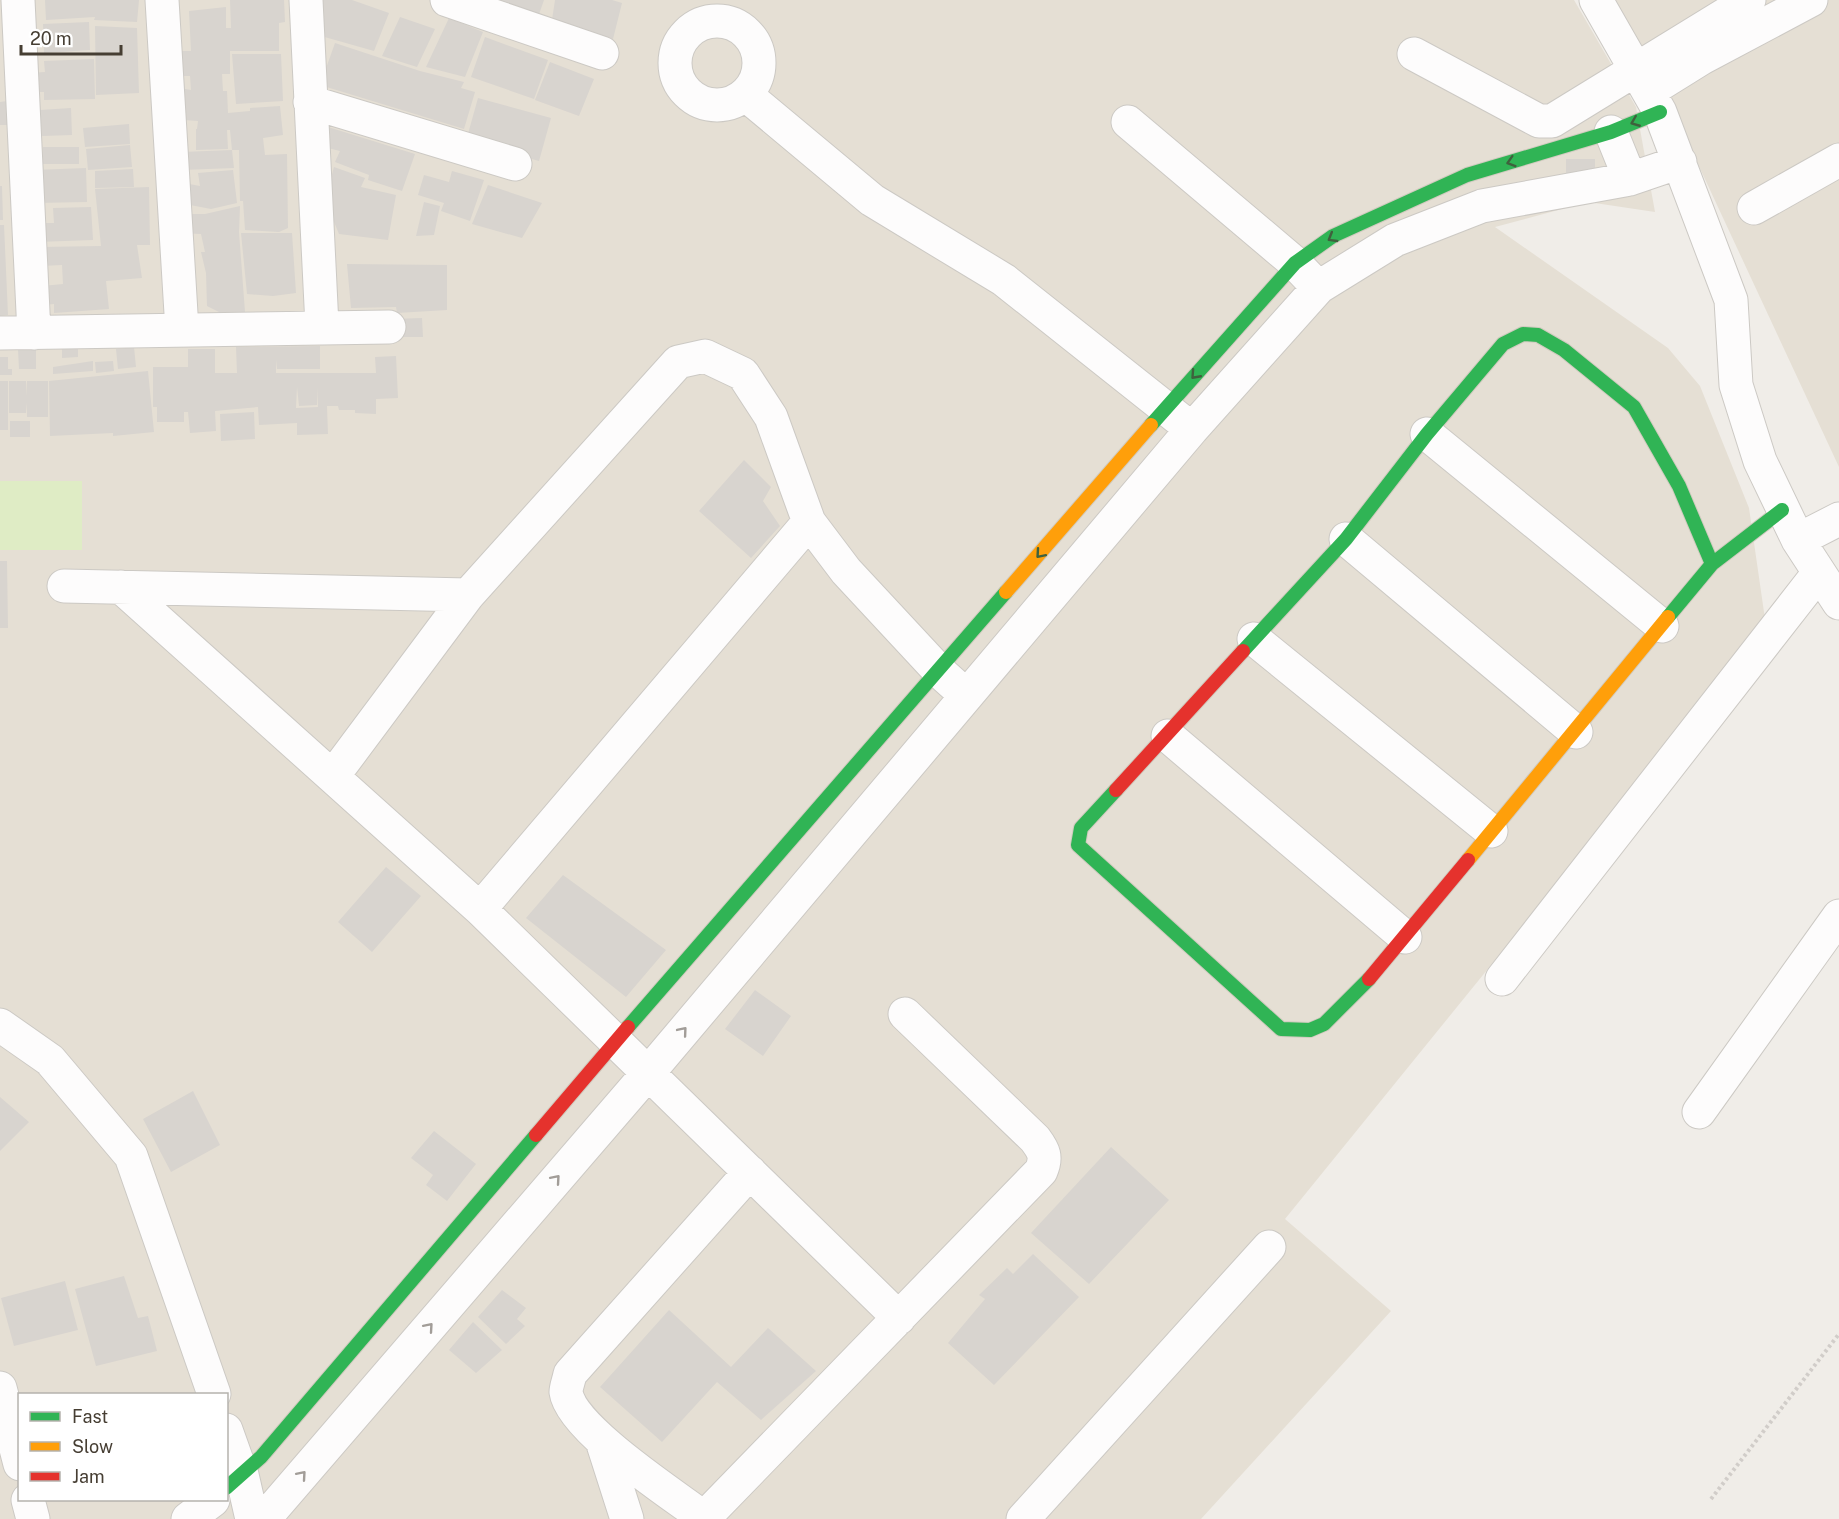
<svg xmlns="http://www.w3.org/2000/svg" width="1839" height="1519" font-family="'Public Sans',sans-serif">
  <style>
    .residential { fill: #e5dfd4; fill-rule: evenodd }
    .green { fill: #dfecc5 }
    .building { fill: #d8d4cf; fill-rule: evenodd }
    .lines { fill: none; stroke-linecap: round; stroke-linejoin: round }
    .street-casing { stroke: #ccc9c4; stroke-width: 35 }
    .fast-casing { stroke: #d1cbbf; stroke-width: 16 }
    .slow-casing { stroke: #d1cbbf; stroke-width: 16 }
    .jam-casing { stroke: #d1cbbf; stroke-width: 16 }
    .path { stroke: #d1cdc9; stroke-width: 4; stroke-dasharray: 3 3; stroke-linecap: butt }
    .street { stroke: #fdfcfc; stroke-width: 33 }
    .fast { stroke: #30b455; stroke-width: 14 }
    .slow { stroke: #ff9f0a; stroke-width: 14 }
    .jam { stroke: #e5322d; stroke-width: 14 }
    .oneway { stroke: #3f613d }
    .oneway2 { stroke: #a29d98 }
  </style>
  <rect width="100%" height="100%" fill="#f0ede8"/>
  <path class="residential" d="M0 0H1574L1636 107 1655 212 1588 202 1495 227 1668 348 1700 386 1749 508 1766 626 1285 1219 1391 1311 1201 1519H0ZM20 1394H226V1500H20Z
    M1612 0H1839V467L1677 119Z"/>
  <path class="green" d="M0 481H82V550H0Z"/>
  <path class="building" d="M45 0H139L137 22 94 20 95 17 46 20Z
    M230 0H284L285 22 279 23V51H230V74H222L223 91H227L228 113 250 111V108L280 106 283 135 263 138 265 155 287 154 288 228 279 232 245 230 243 201H240L239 150H232L230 130H227L228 149 196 150V129H218H197L198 121 184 120 185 89 191 90 190 76H181L179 51H191L189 11 226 7V28H231Z
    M317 0H352L389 13 374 51 314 34Z
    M488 0H544L537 20Z
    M555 0H612L622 3 613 39 579 32 552 20Z
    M400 17 435 29 417 67 382 56Z
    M449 18 483 32 465 77 426 67Z
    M89 22 90 50 44 53 43 24Z
    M95 26 137 28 139 93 96 95Z
    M485 37 548 60 534 99 471 77Z
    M335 43 420 71 464 82 461 88 475 92 464 129 320 85Z
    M232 54H281L283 101 236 104Z
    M94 59 95 99 44 100V92H29V73L45 72 44 61Z
    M550 62 594 79 579 116 535 100Z
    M478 98 551 118 539 161 466 141Z
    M7 101 9 125H0V102Z
    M71 108 72 135 42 136 40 110Z
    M129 124 130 144 85 147 83 128Z
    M328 127 415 154 402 191 368 180 369 175 335 162 340 151 328 148Z
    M130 145 132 167 88 170 86 149Z
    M43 147H79V164H43Z
    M232 150 234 168 182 170V152Z
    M1566 159H1595V176H1566Z
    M334 167 365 178 361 187 396 195 388 240 339 234 325 200Z
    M86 168 87 202 35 203 34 170Z
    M133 169 134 187 95 188V171Z
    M233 170 237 203 211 209 190 205 189 184 200 186 198 173Z
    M452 171 484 180 470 221 441 211 444 203 418 195 424 175 449 182Z
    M488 185 542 203 522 238 472 224Z
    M0 186H2L3 220H0Z
    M149 187 150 245H137L142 278 106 281 109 309 54 313V304L43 305 42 286 63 284 62 265 41 266 40 247 101 246 95 189Z
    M424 202 440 206 434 235 416 236Z
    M240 206 239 232 245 312 221 313 207 306 206 273 201 252H205L201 234 179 233V214H205Z
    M91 207 93 240 37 242V223H54L53 208Z
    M0 225H4L8 315 0 316Z
    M241 233H292L296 293 273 296 247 294Z
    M347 264 447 265V310L397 313 396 307 351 308Z
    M422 318 423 337H394L393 319Z
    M78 344V357L62 358V345Z
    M320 346V369H277L276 360V373H376L375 357 396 356 398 398 376 399V414L355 413V410H339L338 406H327L328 434 297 435V423L259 425 258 407 215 411 216 431 190 433 188 412H184V422H157V407H153V367H188V349H215V373H237L236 347ZM297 387 299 406 317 405V388L318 407 296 408Z
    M134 347 136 367 118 369 116 349Z
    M18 349H36V369H19Z
    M0 357H8V369H12V375H0Z
    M93 361V371L53 374V367Z
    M113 361 114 371 96 373 95 362Z
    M148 371 154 432 113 436V433L50 436 49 381Z
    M0 381H8V430H0Z
    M9 381H26L27 396V381H48V417H27V403L26 413H9Z
    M254 412 255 439 221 441 220 414Z
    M10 421H30V437H10Z
    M744 460 771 487 763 501 780 526 751 558 699 511Z
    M0 561H7L8 628H0Z
    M386 867 421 896 372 952 338 922Z
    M563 875 666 950 626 997 526 918Z
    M755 990 791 1016 763 1056 725 1029Z
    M193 1091 220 1145 171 1172 143 1119Z
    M0 1097 29 1122 0 1151Z
    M434 1131 476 1164 447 1201 426 1185 433 1175 411 1158Z
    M1111 1147 1169 1200 1089 1284 1031 1233Z
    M1033 1254 1079 1297 994 1385 948 1343 985 1299 979 1295 1007 1268 1013 1274Z
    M124 1276 138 1318 148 1316 157 1351 96 1366 75 1289Z
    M65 1281 78 1330 14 1346 1 1298Z
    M502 1290 526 1308 517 1319 525 1326 506 1344 478 1317Z
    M669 1310 731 1367 768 1328 816 1371 761 1420 717 1382 662 1442 600 1387Z
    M473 1322 502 1350 476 1373 449 1350Z"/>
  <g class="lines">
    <g class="street-casing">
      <path id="street" d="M18 0 34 333
        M162 0 182 330
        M306 0 322 326
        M447 0 602 53
        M1596 0 1660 112 1731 300 1736 385 1760 461 1798 540 1839 603
        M675 63a42 42 0 1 1 84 0a42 42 0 1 1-84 0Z
        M1414 54 1539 121H1552L1749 0
        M1649 91 1702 58 1811 0
        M745 94 872 200 1004 280 1188 426
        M310 102 515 164
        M1128 122 1295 263 1315 284
        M1611 132 1630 179
        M1754 208 1839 160
        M0 333 389 327
        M1427 434 1662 626
        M1346 539 1576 732
        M1798 540 1839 519
        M64 586 468 595
        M121 587 480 909 899 1318
        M1254 639 1491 831
        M1168 736 1405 937
        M333 776 468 595 678 362 705 356 743 374 771 417 809 522 846 571 939 671 960 690
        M480 909 809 522
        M1502 979 1818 574
        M0 1025 50 1060 131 1156 214 1394
        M1699 1112 1839 916
        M0 1388 20 1464
        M226 1430 242 1475 252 1519
        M602 1441 627 1519
        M28 1500 33 1519
        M704 1518C674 1495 571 1429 566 1392 566 1387 569 1380 570 1374L750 1172
        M188 1519 213 1500
        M264 1519 649 1072 1192 429 1319 287 1395 240 1482 206 1630 179 1680 162
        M703 1519 1041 1171C1047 1157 1044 1151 1035 1139L905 1014
        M1023 1519 1269 1247"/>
    </g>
    <g class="fast-casing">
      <path id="fast" d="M1151 425 1295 263 1333 236 1467 175 1611 132 1660 112
        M1668 617 1712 564 1782 510
        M1243 651 1346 539 1427 434 1503 344 1523 334 1538 335 1564 350 1634 407 1679 486 1712 564
        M1116 790 1081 828 1078 845 1281 1029 1310 1030 1324 1024 1369 979
        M628 1027 1006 592
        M226 1488 261 1457 536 1135"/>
    </g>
    <g class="slow-casing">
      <path id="slow" d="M1006 592 1151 425
        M1468 860 1668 617"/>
    </g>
    <g class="jam-casing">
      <path id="jam" d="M1116 790 1243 651
        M1369 979 1468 860
        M536 1135 628 1027"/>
    </g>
    <path class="path" d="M1711 1499 1839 1334"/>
    <use href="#street" class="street"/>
    <use href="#fast" class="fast"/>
    <use href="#slow" class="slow"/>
    <use href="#jam" class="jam"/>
  </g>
  <defs><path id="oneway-chevron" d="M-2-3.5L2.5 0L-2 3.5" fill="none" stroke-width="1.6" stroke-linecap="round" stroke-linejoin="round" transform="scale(1.5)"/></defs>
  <g class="oneway">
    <use href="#oneway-chevron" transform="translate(1635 122) rotate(158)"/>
    <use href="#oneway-chevron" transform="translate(1511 162) rotate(163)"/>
    <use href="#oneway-chevron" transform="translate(1332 238) rotate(149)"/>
    <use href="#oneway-chevron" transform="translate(1195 375) rotate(132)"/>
    <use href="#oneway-chevron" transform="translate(1040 554) rotate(131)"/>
  </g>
  <g class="oneway2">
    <use href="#oneway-chevron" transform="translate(683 1031) rotate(-50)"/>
    <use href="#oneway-chevron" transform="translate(556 1179) rotate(-49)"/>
    <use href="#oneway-chevron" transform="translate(429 1327) rotate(-49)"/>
    <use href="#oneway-chevron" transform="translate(302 1475) rotate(-49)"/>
  </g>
  <rect x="18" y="1393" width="210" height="108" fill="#ffffff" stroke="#b5b2ad" stroke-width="1.5"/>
  <rect x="30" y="1412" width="30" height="9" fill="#30b455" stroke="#b5b2ad" stroke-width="1.5"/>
  <text x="72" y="1423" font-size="18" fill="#463e33">Fast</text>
  <rect x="30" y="1442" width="30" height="9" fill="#ff9f0a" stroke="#b5b2ad" stroke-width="1.5"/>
  <text x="72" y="1453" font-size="18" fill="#463e33">Slow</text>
  <rect x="30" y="1472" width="30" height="9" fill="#e5322d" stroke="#b5b2ad" stroke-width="1.5"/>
  <text x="72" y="1483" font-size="18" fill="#463e33">Jam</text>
  <path d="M21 45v9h100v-9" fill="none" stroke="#463e33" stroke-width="3"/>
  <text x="30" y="45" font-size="18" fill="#463e33" stroke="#ffffff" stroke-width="4.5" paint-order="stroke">20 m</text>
</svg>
